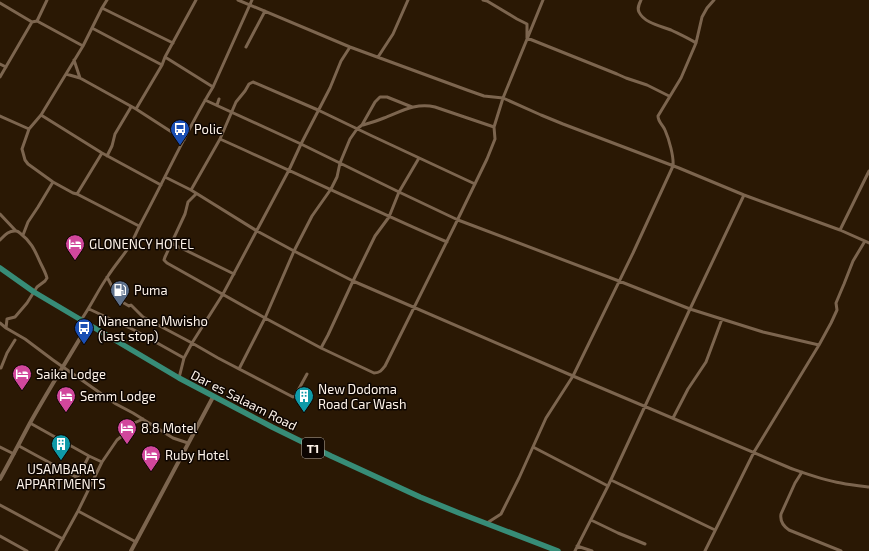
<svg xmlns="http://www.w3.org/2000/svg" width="869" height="551" font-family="'Exo 2',sans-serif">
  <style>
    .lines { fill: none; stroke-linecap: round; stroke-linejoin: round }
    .minor { stroke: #7c654f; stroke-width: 3 }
    .tertiary { stroke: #7c654f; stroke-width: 4 }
    .trunk { stroke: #378c77; stroke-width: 5.5 }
    .labels { text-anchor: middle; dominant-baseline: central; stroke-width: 3; stroke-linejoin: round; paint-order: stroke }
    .shield { fill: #0d0501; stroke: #b6aca3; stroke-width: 1 }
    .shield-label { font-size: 12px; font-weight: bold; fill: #fef3e9 }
    .poi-label { font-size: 13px; fill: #fef3e9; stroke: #0d0501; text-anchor: start }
    .street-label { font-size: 13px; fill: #fef3e9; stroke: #0d0501 }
  </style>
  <rect width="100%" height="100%" fill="#2a1804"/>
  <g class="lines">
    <path class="minor" d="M107 0 102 8 83 46 41 115 29 129 22 149 25 160 28 164 53 182 73 193 77 194 139 226
      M238 0 350 47 467 90 484 96 503 98 541 115 563 124 679 168 744 195 840 230 869 243
      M483 0 487 1 517 19 527 24V38L617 74 626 78 647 85 669 96
      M641 0C639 4 637 8 639 12 644 23 661 26 671 30 679 34 688 38 696 43
      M0 3 32 22
      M102 8 173 43
      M37 21 83 46
      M92 28 162 65
      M246 47 265 11
      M165 57 213 87
      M378 57 393 34 408 0
      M74 60 80 78
      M0 64 6 67
      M66 74 80 78 136 109 184 140
      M0 77 32 22 37 21 47 0
      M205 100 301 144 399 192 458 220 619 281 690 309 763 332 819 345
      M217 105 219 99
      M136 109 162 65 165 57 196 0
      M41 115 102 153 161 185
      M0 116 29 129
      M363 125C370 123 377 121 384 118 400 112 416 102 435 107L494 127
      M220 139C296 173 371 209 447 242
      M107 156 112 146 115 134 131 107
      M165 177 191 190 257 231 294 251 353 281 573 376 790 468C807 474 823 480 841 483 850 485 860 486 869 487
      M191 190 220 139 236 102 245 91 249 84 253 82 318 110 370 135 475 184
      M77 194 102 153
      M196 194 188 202 185 214 165 257 164 260 167 263 265 318 321 348 374 373C380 373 382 370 385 366L455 225 487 159 495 139 494 127 503 98 543 0
      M0 214 16 231
      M840 230 869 171
      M23 235 28 222 38 207 53 182
      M0 240C4 236 9 230 16 231 18 231 20 233 21 234 33 243 36 254 42 266 44 270 46 274 47 278L45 281 37 287 27 303 15 317 7 319 6 328 25 339 53 360 116 404 133 413 173 438 188 443
      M171 243 234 274
      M107 277 117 296V299L129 306 131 305 143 317 192 343 218 358 293 397 295 396 307 374
      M89 309 134 330 184 358
      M81 320C91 306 98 290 108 276 115 265 124 255 131 244 134 238 137 231 140 225 165 179 186 131 213 87L252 0
      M0 323 6 328
      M321 348 328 335 353 281 375 236 389 217 399 192 419 158
      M0 368H1L7 353 15 340
      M239 369 265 318 294 251 312 216 331 189 337 177 340 163 350 139 357 129 362 125 375 102 380 97H387L412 107
      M179 378 184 358 192 343 223 294 289 170 301 144 330 88 341 61 350 47
      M673 418 688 389 706 362 722 319
      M30 423 89 456 102 462
      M19 446 76 477 79 475 89 456
      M0 447 14 454
      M533 447 608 486
      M802 472 795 483 781 514C780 520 783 526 789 530L841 551
      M611 480 715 530
      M0 505 63 539
      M78 511 136 542
      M591 520 618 533 645 544
      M487 523 501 514 519 478 546 418 573 376 633 253 673 166C674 157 669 139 665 130 663 125 658 122 658 116L681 78 696 43 702 17 707 8 714 0
      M0 536 27 551
      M577 546 592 551
      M56 551 78 511 102 462 117 440 127 432 132 424 143 419
      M575 551 608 486 690 309 744 195
      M705 551 754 452 819 345 831 323 837 310 836 303 841 291 844 284 853 261 865 241"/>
    <path class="tertiary" d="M0 479C10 461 20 442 30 423 49 389 69 357 88 325
      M131 551 213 397"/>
    <path class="trunk" d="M0 268 34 292 179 378 272 427 331 456 420 497 459 513 558 551"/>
  </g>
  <defs>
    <g id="bus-pin" transform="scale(1)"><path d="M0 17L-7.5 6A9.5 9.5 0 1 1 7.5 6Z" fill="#1a4fb4" stroke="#0d0501"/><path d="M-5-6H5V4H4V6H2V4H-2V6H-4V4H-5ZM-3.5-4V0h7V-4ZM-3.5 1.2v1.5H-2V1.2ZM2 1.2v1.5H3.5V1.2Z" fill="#fff"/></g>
    <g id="hotel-pin" transform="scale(1)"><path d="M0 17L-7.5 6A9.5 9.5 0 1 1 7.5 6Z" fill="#d1479c" stroke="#0d0501"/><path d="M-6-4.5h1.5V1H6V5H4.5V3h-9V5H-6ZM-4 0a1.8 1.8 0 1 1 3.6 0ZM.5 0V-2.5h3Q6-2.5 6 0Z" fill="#fff"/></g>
    <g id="fuel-pin" transform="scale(1)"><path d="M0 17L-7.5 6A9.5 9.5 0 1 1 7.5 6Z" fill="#5c6f8a" stroke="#0d0501"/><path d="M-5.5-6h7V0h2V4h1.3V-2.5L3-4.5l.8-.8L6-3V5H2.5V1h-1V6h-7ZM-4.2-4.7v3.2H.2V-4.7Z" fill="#fff"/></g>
    <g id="building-pin" transform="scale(1)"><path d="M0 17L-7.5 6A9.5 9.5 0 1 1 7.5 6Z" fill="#0f9aa8" stroke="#0d0501"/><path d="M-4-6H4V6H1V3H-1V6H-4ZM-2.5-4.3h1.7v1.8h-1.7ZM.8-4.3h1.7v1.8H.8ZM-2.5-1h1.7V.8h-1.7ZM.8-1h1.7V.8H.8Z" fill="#fff"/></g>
  </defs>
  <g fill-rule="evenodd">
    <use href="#bus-pin" x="180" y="129"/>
    <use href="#hotel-pin" x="75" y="244"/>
    <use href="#fuel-pin" x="120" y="290"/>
    <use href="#bus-pin" x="84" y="328"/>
    <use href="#hotel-pin" x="22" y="374"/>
    <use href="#hotel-pin" x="66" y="396"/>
    <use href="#building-pin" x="304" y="396"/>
    <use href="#hotel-pin" x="127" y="428"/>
    <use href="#building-pin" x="61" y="444"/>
    <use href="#hotel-pin" x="151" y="455"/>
  </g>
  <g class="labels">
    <rect class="shield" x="302" y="438" width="22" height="20" rx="3"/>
    <g class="shield-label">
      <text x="313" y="448">T1</text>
    </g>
    <g class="poi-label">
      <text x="194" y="129">Polic</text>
      <text x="89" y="244">GLONENCY HOTEL</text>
      <text x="134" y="290">Puma</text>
      <text x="98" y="321">Nanenane Mwisho<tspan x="98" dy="15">(last stop)</tspan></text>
      <text x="36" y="374">Saika Lodge</text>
      <text x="318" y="389">New Dodoma<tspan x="318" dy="15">Road Car Wash</tspan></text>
      <text x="80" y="396">Semm Lodge</text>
      <text x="141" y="428">8.8 Motel</text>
      <text x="165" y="455">Ruby Hotel</text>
      <text x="61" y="469" text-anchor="middle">USAMBARA<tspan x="61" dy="15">APPARTMENTS</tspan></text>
    </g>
    <g class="street-label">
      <text transform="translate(244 400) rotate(27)">Dar es Salaam Road</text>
    </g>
  </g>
</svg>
